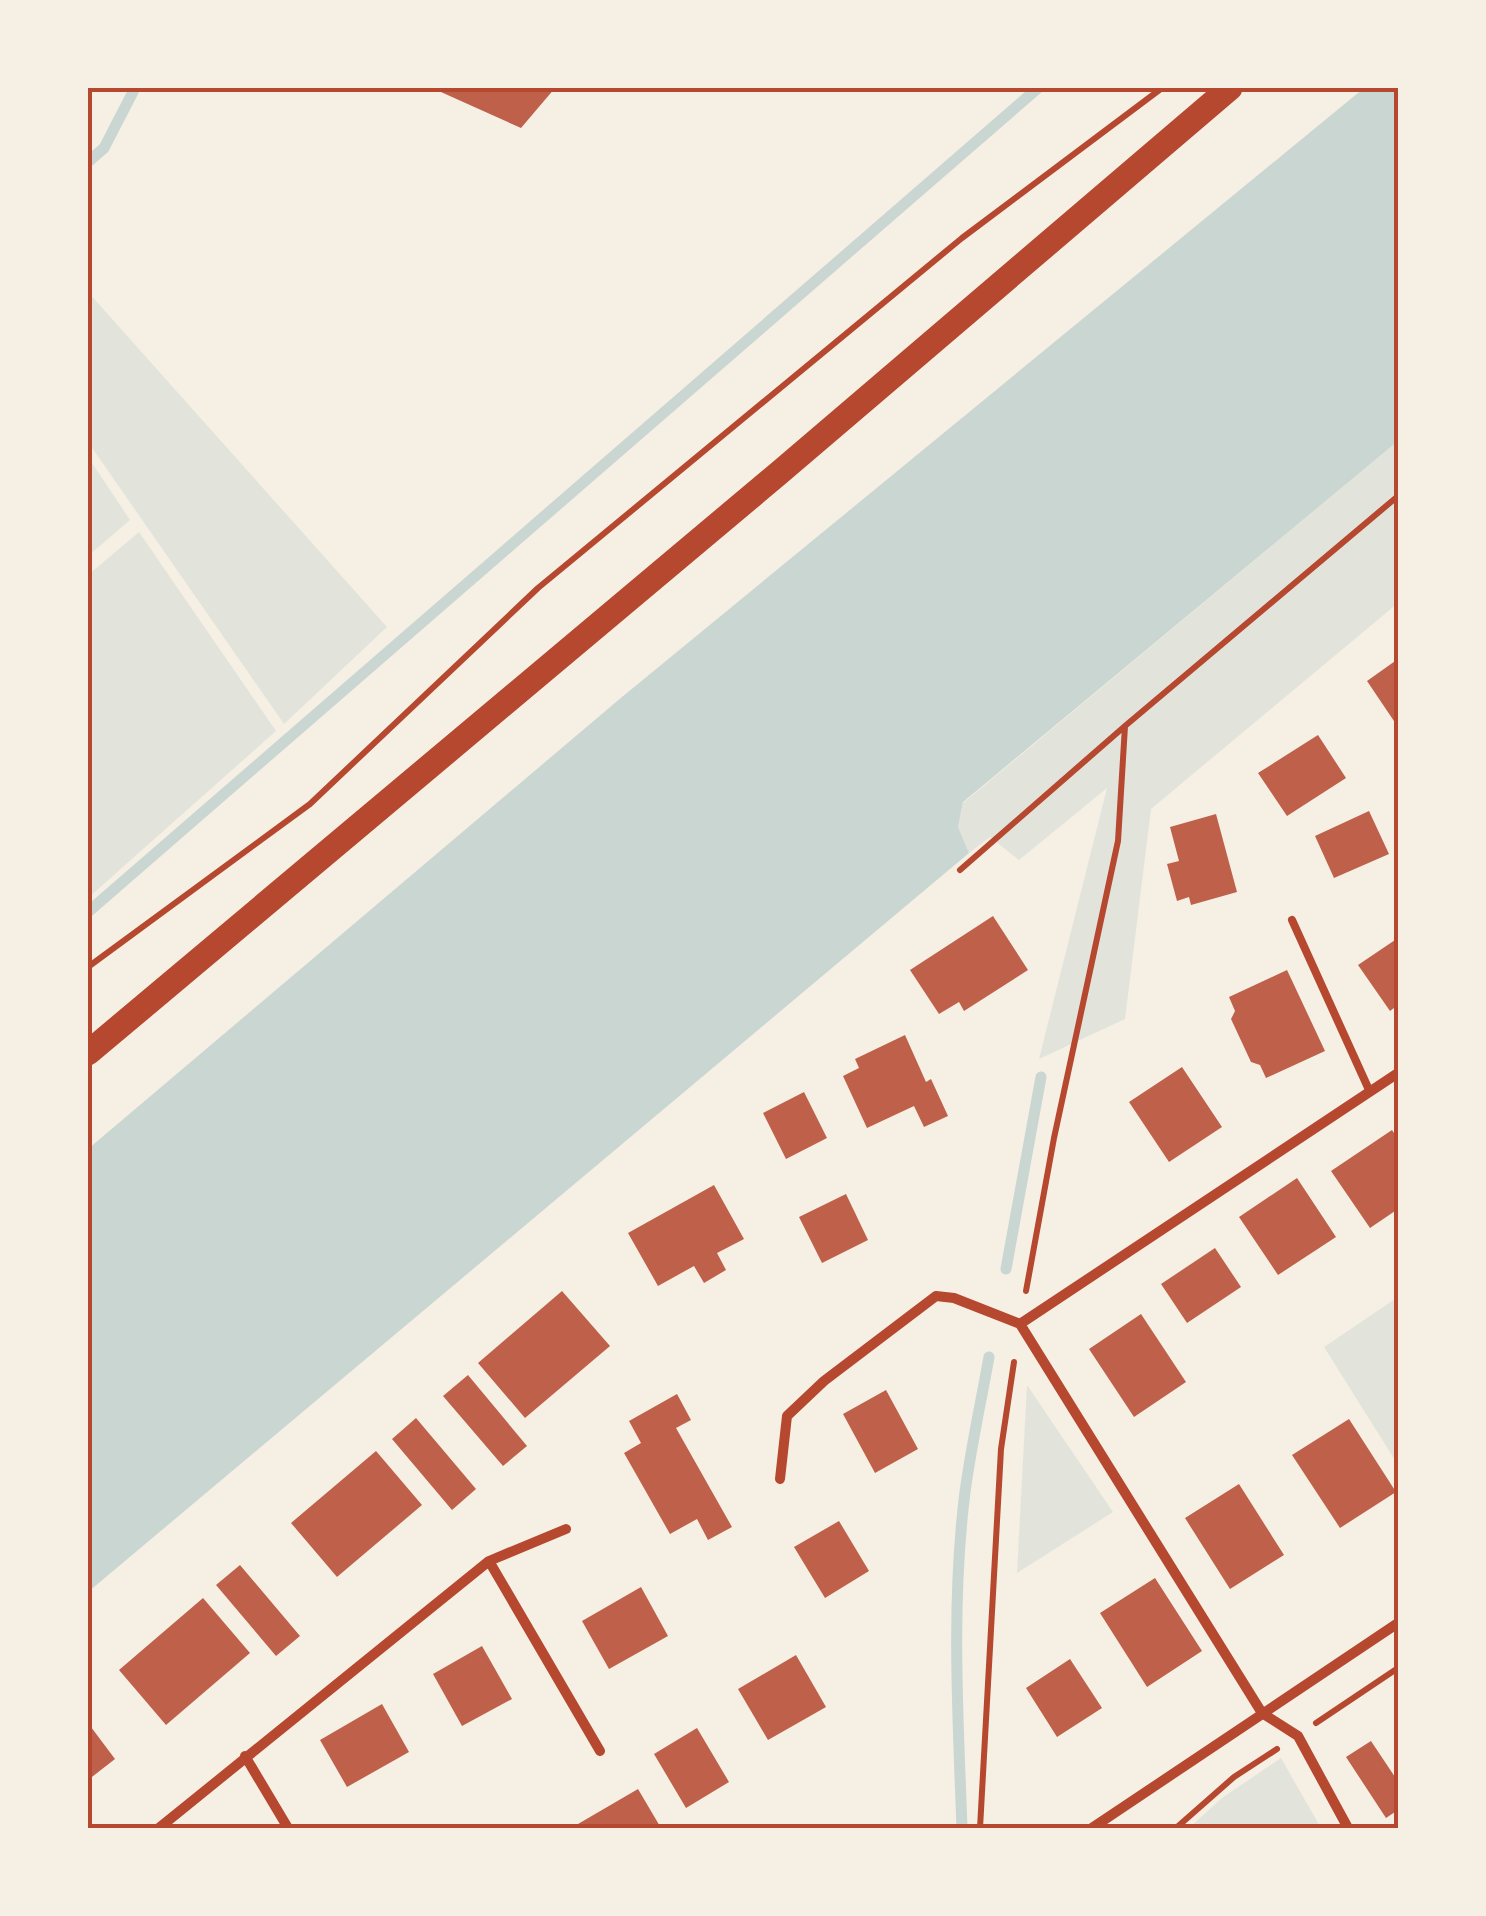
<svg xmlns="http://www.w3.org/2000/svg" width="1486" height="1916" font-family="'Source Sans 3',sans-serif">
  <style>
    .green { fill: #e2e4dc }
    .water { fill: #c9d6d2 }
    .lines { fill: none; stroke-linecap: round; stroke-linejoin: round }
    .stream { stroke: #c9d6d2; stroke-width: 11 }
    .building { fill: #bf614a }
    .path { stroke: #b5482f; stroke-width: 6 }
    .service { stroke: #b5482f; stroke-width: 8 }
    .minor { stroke: #b5482f; stroke-width: 10 }
    .primary { stroke: #b5482f; stroke-width: 25 }
    .neatline { fill: none; stroke: #b5482f; stroke-width: 4 }
  </style>
  <rect width="100%" height="100%" fill="#f6efe4"/>
  <path class="green" d="M88 292 387 627 284 724 88 442Z
    M1398 441V603L1151 809 1125 1019 1039 1059 1107 788 1019 860 990 837 969 853 958 827 963 803Z
    M88 457 130 520 88 556Z
    M139 532 276 731 88 898V575Z
    M1398 1297V1465L1324 1347Z
    M1027 1385 1113 1512 1017 1573Z
    M1281 1758 1321 1828H1189L1222 1798Z"/>
  <path class="water" d="M1364 88H1398V441L963 802 958 827 969 853 88 1592V1149L622 697Z"/>
  <g class="lines">
    <path class="stream" d="M88 162 104 148 135 88
      M88 912 1038 88
      M1006 1269 1041 1077
      M962 1828C958 1717 951 1603 965 1492 971 1447 981 1402 989 1357"/>
  </g>
  <path class="building" d="M432 88H555L521 128Z
    M1398 659V727L1367 681Z
    M1318 735 1346 778 1287 816 1258 773Z
    M1369 811 1389 854 1334 878 1315 836Z
    M1216 814 1237 892 1191 905 1189 897 1177 901 1167 864 1179 861 1170 827Z
    M993 916 1028 970 964 1011 959 1002 939 1014 910 970Z
    M1398 938V1005L1390 1011 1358 965Z
    M1287 970 1325 1051 1266 1078 1260 1065 1251 1062 1231 1019 1235 1011 1229 997Z
    M905 1035 926 1082 931 1079 948 1116 924 1127 914 1106 867 1128 843 1076 859 1068 855 1059Z
    M1182 1067 1222 1127 1169 1162 1129 1102Z
    M804 1092 827 1138 786 1159 763 1113Z
    M1392 1130 1398 1139V1209L1370 1228 1331 1171Z
    M1297 1178 1336 1237 1278 1275 1239 1217Z
    M714 1185 744 1239 717 1253 726 1270 704 1283 694 1266 658 1286 628 1233Z
    M846 1194 868 1240 822 1263 799 1217Z
    M1215 1248 1241 1287 1187 1323 1161 1284Z
    M562 1291 610 1346 525 1418 478 1363Z
    M1141 1314 1186 1382 1134 1417 1089 1349Z
    M468 1375 527 1446 503 1466 443 1396Z
    M886 1390 918 1449 875 1473 843 1414Z
    M677 1394 691 1420 676 1428 732 1527 708 1540 697 1519 670 1534 624 1453 641 1443 629 1421Z
    M416 1418 476 1489 452 1510 392 1439Z
    M1349 1419 1396 1492 1340 1528 1292 1455Z
    M376 1451 422 1505 337 1577 291 1523Z
    M1239 1484 1284 1555 1230 1589 1185 1518Z
    M839 1521 869 1571 825 1598 794 1547Z
    M240 1565 300 1636 276 1656 216 1585Z
    M1155 1578 1202 1651 1147 1687 1100 1613Z
    M641 1587 668 1636 609 1669 582 1621Z
    M203 1598 250 1653 166 1725 119 1670Z
    M482 1646 512 1699 462 1726 433 1674Z
    M796 1655 826 1707 768 1740 738 1689Z
    M1070 1659 1102 1708 1057 1737 1026 1688Z
    M382 1704 409 1752 347 1787 320 1740Z
    M88 1723 115 1759 88 1780Z
    M697 1728 729 1782 686 1808 654 1754Z
    M1371 1741 1395 1777 1398 1775V1810L1386 1818 1346 1757Z
    M638 1789 661 1828H581L578 1824Z"/>
  <g class="lines">
    <path class="path" d="M960 870 1125 726 1398 496
      M88 967 310 804 538 588 962 238 1162 88
      M1026 1291 1054 1138 1118 841 1125 726
      M1316 1723 1398 1668
      M980 1828 1001 1449 1014 1362
      M1176 1828 1234 1777 1277 1749"/>
    <path class="service" d="M1292 920 1370 1092"/>
    <path class="minor" d="M780 1479 787 1416 824 1381 936 1296 954 1298 1020 1324
      M489 1561 600 1751
      M245 1756 288 1828
      M159 1828 489 1561 566 1529
      M1092 1828 1398 1623
      M1348 1828 1298 1736 1262 1713 1020 1324 1398 1073"/>
    <path class="primary" d="M88 1053 779 473 1230 88"/>
  </g>
  <rect width="1486" height="1916" fill="none" stroke="#f6efe4" stroke-width="180"/>
  <rect x="90" y="90" width="1306" height="1736" class="neatline"/>
</svg>
